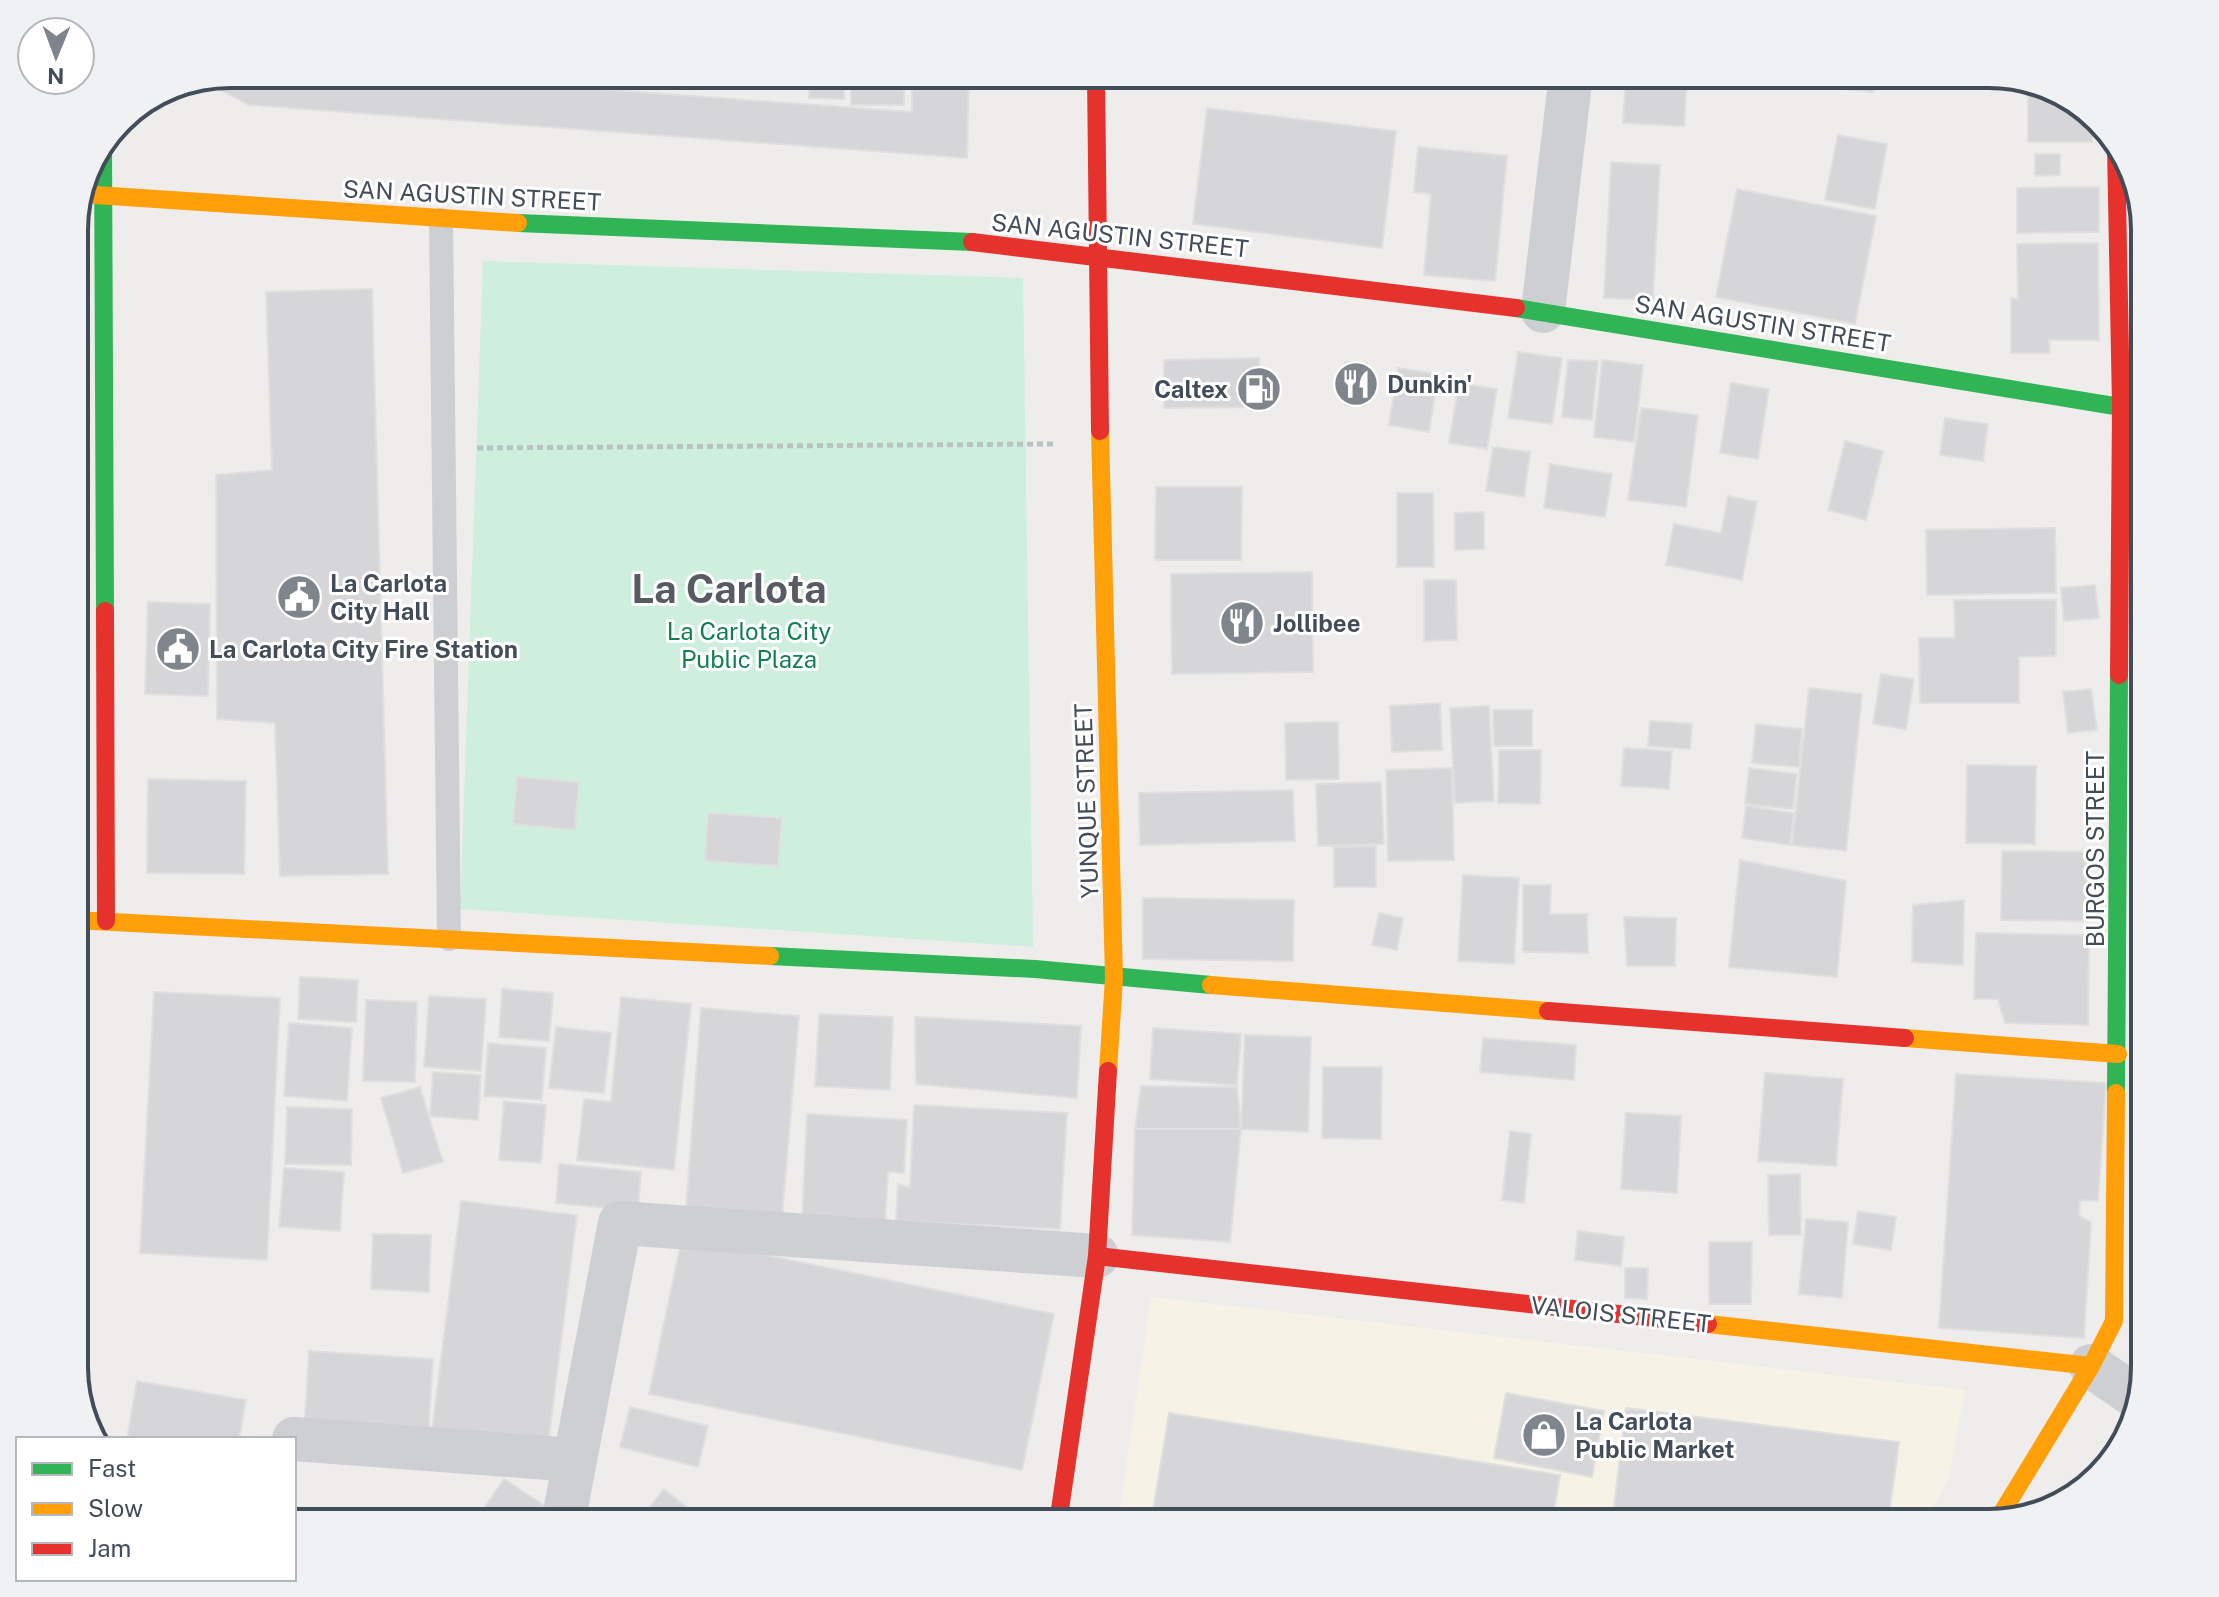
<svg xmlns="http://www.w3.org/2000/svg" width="2219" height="1597" font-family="'Public Sans',sans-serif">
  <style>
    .commercial { fill: #f6f2e6 }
    .green { fill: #cfefde }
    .building { fill: #d6d6d8; stroke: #dfdfdf; stroke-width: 2 }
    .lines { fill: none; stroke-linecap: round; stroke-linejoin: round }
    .path { stroke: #b8c4c2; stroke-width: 5; stroke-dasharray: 6 4; stroke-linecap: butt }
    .lane { stroke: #cecfd3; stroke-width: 24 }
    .street { stroke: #cecfd3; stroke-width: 44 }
    .fast { stroke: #30b455; stroke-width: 18 }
    .slow { stroke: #ff9f0a; stroke-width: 18 }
    .jam { stroke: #e5322d; stroke-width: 18 }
    .labels { text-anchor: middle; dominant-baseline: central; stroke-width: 6; stroke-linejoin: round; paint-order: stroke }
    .street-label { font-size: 24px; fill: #434d5a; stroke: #fff }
    .poi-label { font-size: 24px; font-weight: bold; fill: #434d5a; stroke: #fff; text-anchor: start }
    .park-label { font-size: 24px; fill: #107f52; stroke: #fff }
    .town-label { font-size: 40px; font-weight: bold; fill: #585b61; stroke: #fff }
    .rim { fill: none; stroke: #434d5a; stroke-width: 4 }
  </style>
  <rect width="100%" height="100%" fill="#eeedec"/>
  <path class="commercial" d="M1151 1297 1965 1390 1948 1481 1923 1523H1118Z"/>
  <path class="green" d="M483 261 1023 278 1033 947 460 909Z"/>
  <path class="building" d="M230 74H390L912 112V74H969L967 158 249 105 207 83V78Z
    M810 74H845L844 99 809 98Z
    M851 74H904V105H851Z
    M1626 74 1687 78 1684 126 1623 123Z
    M1695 74H1783L1782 81Z
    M1798 74H1875L1873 92 1796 84Z
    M2028 87 2084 106 2092 116V142H2028Z
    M1207 108 1396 131 1382 248 1193 224Z
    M1838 135 1887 144 1875 209 1825 200Z
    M1418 147 1507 156 1495 281 1424 275 1431 194 1414 192Z
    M2035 154H2060V175L2035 176Z
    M1611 162 1660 165 1653 300 1604 298Z
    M2099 187V232L2017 233V188Z
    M1737 189 1876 216 1855 324 1716 297Z
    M2098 243 2099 340H2049L2050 353H2011V298L2018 299 2017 244Z
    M372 289 388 874 280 876 275 723 217 719 216 475 272 470 266 292Z
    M1518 352 1562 358 1552 424 1508 418Z
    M1259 358 1260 407 1164 408V360Z
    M1568 360 1598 361 1592 420 1562 417Z
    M1602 360 1643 365 1634 442 1594 437Z
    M74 362H78L77 488H74Z
    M1345 362 1367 363 1366 405H1345Z
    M1398 368 1438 374 1429 432 1389 425Z
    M1459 383 1497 389 1487 449 1449 443Z
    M1731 383 1769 389 1758 459 1720 453Z
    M1641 408 1698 415 1686 507 1628 500Z
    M1945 418 1988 424 1983 461 1940 455Z
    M1845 441 1883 451 1866 520 1828 510Z
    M1493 447 1530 452 1524 497 1486 491Z
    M1550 464 1612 474 1605 517 1544 508Z
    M1156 487H1242L1241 560H1155Z
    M1397 493H1433L1434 567H1397Z
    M1728 496 1757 502 1742 580 1666 565 1674 524 1721 533Z
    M1484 512V549L1455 550V513Z
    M2055 528 2056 593 1927 595 1926 530Z
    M1312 572 1313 672 1172 674 1171 574Z
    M1424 580H1456L1457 640 1424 641Z
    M2095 585 2099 618 2064 621 2061 588Z
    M1954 600H2056V656L2019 657V703H1920L1919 638H1955Z
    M148 602 210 604 208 696 145 694Z
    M1881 674 1914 679 1906 729 1873 724Z
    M1809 688 1862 694 1846 851 1792 845Z
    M2091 689 2097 730 2068 733 2063 692Z
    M74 702H78L80 781 74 782Z
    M1440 703 1442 750 1392 752 1390 706Z
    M1489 706 1494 801 1455 803 1450 708Z
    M1493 710H1532V746H1494Z
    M1650 721 1692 724 1690 749 1648 746Z
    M1338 722 1339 779 1286 780 1285 723Z
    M1756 724 1802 729 1799 767 1752 763Z
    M1624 748 1672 751 1669 789 1621 786Z
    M1499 750H1541L1540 804 1498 803Z
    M1967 765 2036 766 2035 844 1966 843Z
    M1452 768 1454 860 1388 861 1386 770Z
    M1749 768 1797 774 1793 809 1745 804Z
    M517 777 579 782 575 830 513 824Z
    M148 779 246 781 244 874 147 873Z
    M1381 782 1384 844 1318 846 1316 784Z
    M74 785H78V823H74Z
    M1293 790 1295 841 1140 845 1139 793Z
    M1746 806 1794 813 1790 845 1742 838Z
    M708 813 782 818 778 866 705 861Z
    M1376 846V887H1334V847Z
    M2002 851 2089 852 2088 921 2001 920Z
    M1740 860 1846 881 1837 977 1729 967Z
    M1463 875 1519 878 1514 964 1458 961Z
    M1523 885H1551L1550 914H1587L1588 953 1523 952Z
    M1143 898 1294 900 1293 961 1143 959Z
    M1964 900 1963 965 1912 962 1913 905Z
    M1379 913 1403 918 1397 950 1372 945Z
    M1624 917 1676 918 1675 966H1627Z
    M1976 933 2089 935 2088 1025 2005 1023 1998 999H1974Z
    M300 977 358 980 356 1022 298 1019Z
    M74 979 89 980 78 1148H74Z
    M502 989 553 993 549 1041 499 1037Z
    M154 992 280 998 267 1260 140 1253Z
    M429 996 486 999 481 1071 424 1067Z
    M621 997 691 1004 674 1170 577 1160 584 1099 611 1102Z
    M366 1000 417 1002 415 1082 363 1081Z
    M701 1008 799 1016 782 1217 686 1209Z
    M819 1014 893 1017 890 1090 815 1086Z
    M915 1017 1081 1026 1077 1098 916 1084Z
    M289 1023 352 1028 347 1101 284 1096Z
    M556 1027 611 1033 604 1093 549 1088Z
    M1153 1028 1241 1034 1237 1085 1150 1079Z
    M1245 1035 1311 1037 1308 1132 1241 1129Z
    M1483 1038 1576 1045 1574 1080 1480 1072Z
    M488 1043 546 1048 542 1100 484 1096Z
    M1323 1067H1382L1381 1139 1322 1138Z
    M433 1072 481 1075 478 1120 430 1116Z
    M1765 1073 1843 1079 1836 1166 1758 1161Z
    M1956 1074 2106 1083 2098 1201 2080 1200 2079 1216 2091 1222 2084 1338 1939 1328Z
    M1141 1086 1237 1087 1241 1129H1135Z
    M420 1087 443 1162 403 1173 381 1098Z
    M504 1101 546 1105 541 1163 499 1160Z
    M914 1105 1067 1113 1060 1229 896 1221 898 1184 910 1188Z
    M287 1107 352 1109 351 1165 285 1164Z
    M1626 1113 1681 1116 1677 1193 1621 1189Z
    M807 1114 907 1120 904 1173 888 1172 885 1223 802 1218Z
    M1135 1129H1241L1230 1242 1132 1235Z
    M1510 1131 1531 1134 1524 1203 1502 1200Z
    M559 1164 641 1172 638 1211 556 1203Z
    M284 1168 344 1172 340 1231 279 1227Z
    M1800 1174 1801 1235H1769L1768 1175Z
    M461 1201 577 1215 547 1453 431 1439Z
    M1858 1211 1896 1217 1891 1250 1853 1244Z
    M1806 1219 1848 1222 1842 1298 1799 1294Z
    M1578 1231 1624 1237 1621 1266 1575 1260Z
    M373 1234 431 1235 429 1292 371 1289Z
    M682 1238 1054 1314 1022 1470 649 1394Z
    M1709 1242H1752L1751 1304H1709Z
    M1625 1268H1648L1647 1299 1625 1298Z
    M309 1351 433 1359 428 1438 304 1430Z
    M137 1381 246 1400 239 1439H127Z
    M1506 1393 1604 1411 1592 1477 1494 1458Z
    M630 1407 708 1426 698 1467 620 1447Z
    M1626 1408 1899 1442 1888 1523H1612Z
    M1169 1413 1560 1475 1552 1523H1151Z
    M2115 1438 2120 1441 2113 1462 2085 1485Z
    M504 1479 550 1509 541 1523H474Z
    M664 1489 707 1523H637Z
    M294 1506 318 1512 315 1523H294Z"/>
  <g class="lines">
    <path class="path" d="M477 448 1055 444"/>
    <path class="lane" d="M441 220 449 939"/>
    <path class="street" d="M1543 311 1571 74
      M2091 1366 2135 1396
      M294 1439 575 1460
      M563 1523 620 1223 1097 1256"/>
    <path class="fast" d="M103 144 105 611
      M518 223 972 242
      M1516 308 2145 411
      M770 956 1035 969 1211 985
      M2116 1093 2119 675"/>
    <path class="slow" d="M81 194 518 223
      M1100 431 1114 978 1108 1071
      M74 920 770 956
      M1211 985 1548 1011
      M1905 1038 2118 1054
      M1708 1324 2091 1366
      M1997 1521 2091 1366 2114 1321 2116 1093"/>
    <path class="jam" d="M1096 74 1100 431
      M2116 146 2121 405 2119 675
      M972 242 1516 308
      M105 611 106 921
      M1548 1011 1905 1038
      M1097 1256 1708 1324
      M1058 1523 1097 1256 1108 1071"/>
  </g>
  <defs>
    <g id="restaurant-disc" transform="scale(2.3)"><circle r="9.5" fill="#7f858d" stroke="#fff"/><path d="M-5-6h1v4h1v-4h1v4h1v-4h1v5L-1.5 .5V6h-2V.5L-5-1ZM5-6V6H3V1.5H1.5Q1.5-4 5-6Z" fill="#fff"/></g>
    <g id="fuel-disc" transform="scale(2.3)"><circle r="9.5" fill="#7f858d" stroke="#fff"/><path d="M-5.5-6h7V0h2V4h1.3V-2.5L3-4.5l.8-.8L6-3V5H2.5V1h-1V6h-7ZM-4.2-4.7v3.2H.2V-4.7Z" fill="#fff"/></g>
    <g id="civic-disc" transform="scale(2.3)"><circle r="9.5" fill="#7f858d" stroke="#fff"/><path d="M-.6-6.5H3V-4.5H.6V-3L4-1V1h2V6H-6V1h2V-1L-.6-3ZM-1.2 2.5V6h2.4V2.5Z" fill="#fff"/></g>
    <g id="shop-disc" transform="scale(2.3)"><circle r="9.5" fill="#7f858d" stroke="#fff"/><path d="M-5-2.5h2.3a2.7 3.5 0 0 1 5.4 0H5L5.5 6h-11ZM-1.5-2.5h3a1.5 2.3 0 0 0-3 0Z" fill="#fff"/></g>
  </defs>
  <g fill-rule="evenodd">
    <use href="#restaurant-disc" x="1356" y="384"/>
    <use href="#fuel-disc" x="1259" y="389"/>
    <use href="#civic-disc" x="299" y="597"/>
    <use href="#restaurant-disc" x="1242" y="623"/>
    <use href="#civic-disc" x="178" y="649"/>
    <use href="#shop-disc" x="1544" y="1435"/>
  </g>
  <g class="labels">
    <g class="street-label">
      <text transform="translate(472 195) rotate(3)">SAN AGUSTIN STREET</text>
      <text transform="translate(1120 235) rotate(6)">SAN AGUSTIN STREET</text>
      <text transform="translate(1763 323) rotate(9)">SAN AGUSTIN STREET</text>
      <text transform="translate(1086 801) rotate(-92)">YUNQUE STREET</text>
      <text transform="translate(2095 849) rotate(-90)">BURGOS STREET</text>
      <text transform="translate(1621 1314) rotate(6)">VALOIS STREET</text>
    </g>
    <g class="poi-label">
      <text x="1387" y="384">Dunkin'</text>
      <text x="1228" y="389" text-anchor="end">Caltex</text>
      <text x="330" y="583">La Carlota<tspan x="330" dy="28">City Hall</tspan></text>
      <text x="1273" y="623">Jollibee</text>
      <text x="209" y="649">La Carlota City Fire Station</text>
      <text x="1575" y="1421">La Carlota<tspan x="1575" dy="28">Public Market</tspan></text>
    </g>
    <g class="park-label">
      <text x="749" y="631">La Carlota City<tspan x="749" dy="28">Public Plaza</tspan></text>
    </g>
    <g class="town-label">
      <text x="729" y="588">La Carlota</text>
    </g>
  </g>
  <path d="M0 0H2219V1597H0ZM230 88H1989A142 142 0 0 1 2131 230V1367A142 142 0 0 1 1989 1509H230A142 142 0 0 1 88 1367V230A142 142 0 0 1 230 88Z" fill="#f0f1f2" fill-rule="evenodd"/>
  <path class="rim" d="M230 88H1989A142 142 0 0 1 2131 230V1367A142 142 0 0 1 1989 1509H230A142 142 0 0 1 88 1367V230A142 142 0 0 1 230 88Z"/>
  <rect x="16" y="1437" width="280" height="144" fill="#ffffff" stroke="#b4b8bd" stroke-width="2"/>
  <rect x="32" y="1463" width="40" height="12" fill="#30b455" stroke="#b4b8bd" stroke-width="2"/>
  <text x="88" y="1477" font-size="24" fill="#434d5a">Fast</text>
  <rect x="32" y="1503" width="40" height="12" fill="#ff9f0a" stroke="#b4b8bd" stroke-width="2"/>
  <text x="88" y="1517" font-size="24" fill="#434d5a">Slow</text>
  <rect x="32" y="1543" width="40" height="12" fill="#e5322d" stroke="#b4b8bd" stroke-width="2"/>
  <text x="88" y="1557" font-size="24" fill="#434d5a">Jam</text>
  <g transform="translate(56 56) rotate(181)"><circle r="38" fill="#ffffff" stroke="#b4b8bd" stroke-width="2"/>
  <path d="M0-6L14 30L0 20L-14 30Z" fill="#7f858d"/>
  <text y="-12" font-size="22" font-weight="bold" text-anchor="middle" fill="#434d5a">N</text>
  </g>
</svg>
